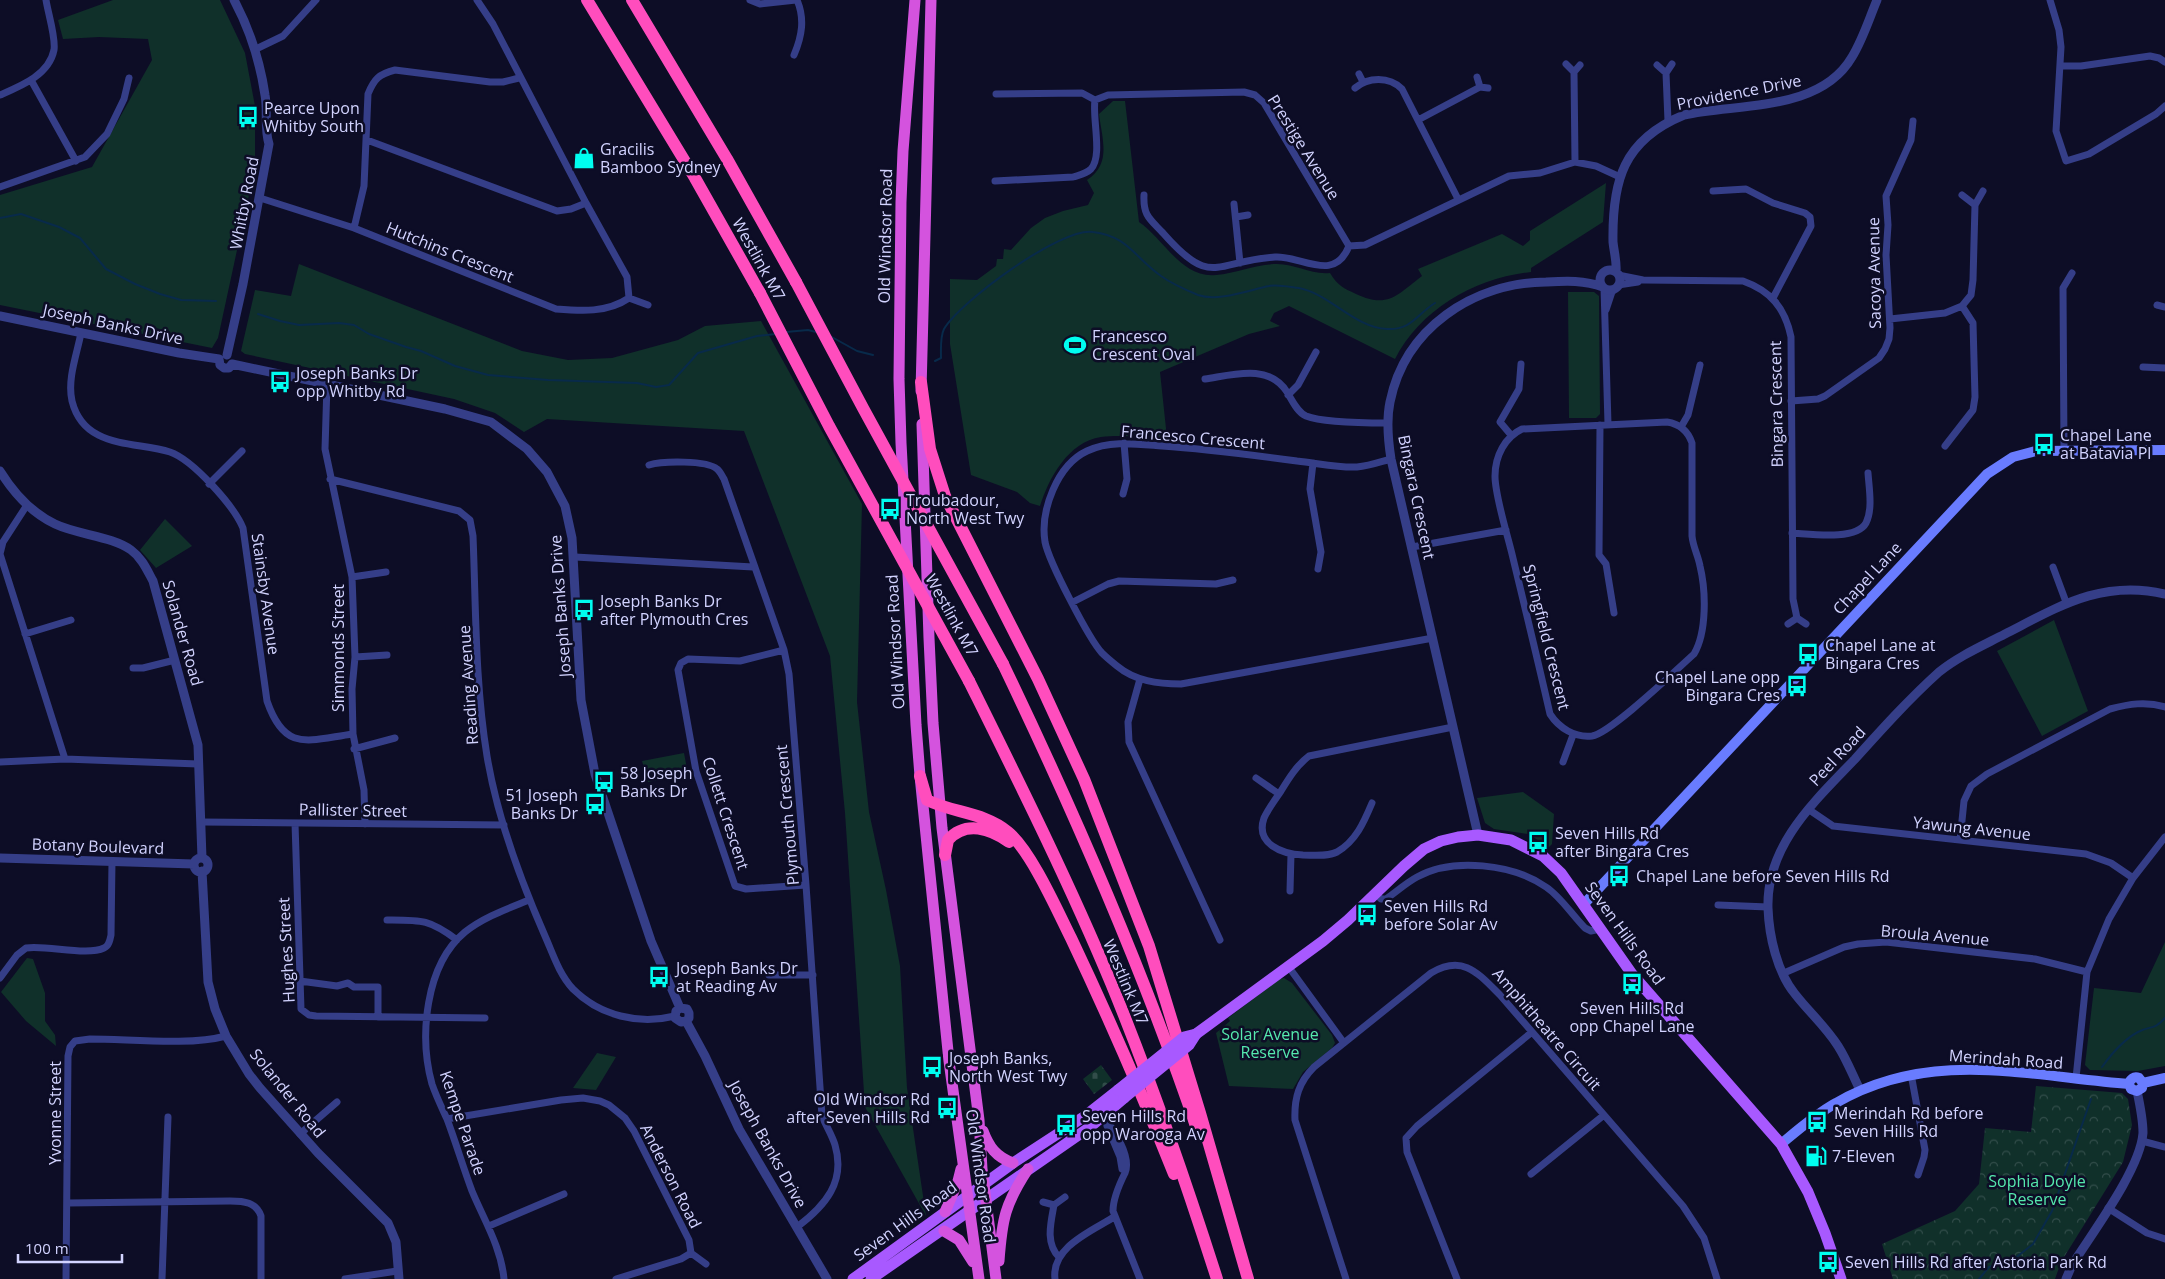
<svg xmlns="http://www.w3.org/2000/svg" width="2165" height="1279" font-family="'Open Sans',sans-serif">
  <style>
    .forest { fill: url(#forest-crowns) }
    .cemetery { fill: url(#cemetery-stones) }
    .park { fill: #10302a }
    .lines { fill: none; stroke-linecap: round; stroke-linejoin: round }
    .stream { stroke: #082a4a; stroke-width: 2 }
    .minor { stroke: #353e88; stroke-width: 7 }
    .tertiary { stroke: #353e88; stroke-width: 9 }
    .secondary { stroke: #697cff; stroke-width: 10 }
    .primary { stroke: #a859ff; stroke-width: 11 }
    .trunk { stroke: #d453de; stroke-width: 11 }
    .motorway { stroke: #ff4dbd; stroke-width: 12 }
    .primary-bridge { stroke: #a859ff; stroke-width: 11 }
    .motorway-bridge { stroke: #ff4dbd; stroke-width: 12 }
    .labels { text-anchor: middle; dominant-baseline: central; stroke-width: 5; stroke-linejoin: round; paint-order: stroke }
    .street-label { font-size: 16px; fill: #d2d3ff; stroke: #0d0d26 }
    .poi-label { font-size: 16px; fill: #d2d3ff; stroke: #0d0d26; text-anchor: start }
    .park-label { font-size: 16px; fill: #55e8ad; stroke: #0d0d26 }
  </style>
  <defs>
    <pattern id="forest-crowns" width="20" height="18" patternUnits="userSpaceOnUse" patternTransform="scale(1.25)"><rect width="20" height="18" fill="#10302a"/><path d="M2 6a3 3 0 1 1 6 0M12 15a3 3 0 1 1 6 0" fill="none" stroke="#324d4a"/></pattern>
    <pattern id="cemetery-stones" width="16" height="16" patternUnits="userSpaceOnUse" patternTransform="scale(1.25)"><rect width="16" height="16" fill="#10302a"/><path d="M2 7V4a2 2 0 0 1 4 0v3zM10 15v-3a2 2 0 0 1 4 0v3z" fill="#324d4a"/></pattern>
  </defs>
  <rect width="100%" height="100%" fill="#0d0d26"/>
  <path class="forest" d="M2036 1086 2122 1093 2128 1099 2132 1125 2123 1162 2061 1262 2055 1279H1893L1882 1244 1955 1211 1979 1184 1985 1128 2031 1132Z"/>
  <path class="cemetery" d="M1101 1065 1112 1080 1094 1094 1083 1079Z"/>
  <path class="park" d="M113 0H220L245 53 255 106V167L218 338 212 348 0 305V195L92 167 152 60 148 39 99 37 63 39 58 20Z
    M1113 101H1125L1139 222C1163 238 1182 279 1216 275 1237 273 1256 264 1277 264 1296 264 1311 275 1330 273 1337 285 1343 288 1356 294 1388 309 1397 295 1422 276L1418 269 1502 234 1523 246 1530 240V231L1606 183 1603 222 1531 268V272C1475 278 1421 309 1395 359L1289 306 1274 313 1270 321 1280 326 1249 334 1160 372 1167 438C1146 438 1122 434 1101 437 1068 442 1049 478 1040 506L1030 503 1017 492 971 475 950 344V279L977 280 996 266 997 259H1003L1004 249 1011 250 1031 228 1045 218 1063 211 1088 205 1094 193 1087 180C1112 164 1102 139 1099 114Z
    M299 264 522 351 568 360 612 358 678 340 705 326 761 321 862 504 857 702 869 812 886 890 900 966 907 1088 926 1216 865 1107 845 813 830 656 744 431 547 419 524 432 495 413 454 399 245 354 241 351 255 290 291 296Z
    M1568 292H1594L1599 296 1600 414 1596 418H1569Z
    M165 519 192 546 156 568 140 550Z
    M2054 620 2088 711 2042 736 1997 651Z
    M684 753 688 774 648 782 642 761Z
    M1523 792 1554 814 1552 844 1549 847 1528 834 1494 829 1485 823 1477 798Z
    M2165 942V1066L2138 1071 2090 1070 2085 1065 2094 988 2141 993Z
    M27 958 33 959 45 993V1021L55 1035 56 1046 26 1021 1 992Z
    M1284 978 1292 983 1332 1035 1335 1043 1332 1048 1303 1072 1293 1089 1229 1086 1216 1033 1230 1021 1228 1018 1280 979Z
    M597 1053 616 1057 596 1090 573 1088Z"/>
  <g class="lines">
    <path class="stream" d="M0 218 21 214 59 227 80 238 106 269 135 284 160 294 181 300 216 301
      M258 314 280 321 299 325 339 323 354 325 369 334 406 347 421 351 455 366 488 375 548 380 637 383 656 387 669 385 698 353 757 336 776 334
      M786 332 808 330 816 332
      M830 336 857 351 873 355
      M935 361 941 358C941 349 940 337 944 329 961 301 1061 227 1093 232 1128 236 1135 258 1161 276 1172 284 1186 290 1198 295 1218 302 1249 290 1269 286 1277 284 1290 287 1299 288 1330 294 1355 328 1387 329 1412 330 1417 314 1435 303
      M2102 1067C2112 1053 2123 1040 2138 1032 2151 1025 2153 1031 2165 1018
      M1979 1279 1989 1267 2014 1259 2033 1244 2052 1211 2091 1099"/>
    <path class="minor" d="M477 0 493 24 586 203 627 277 629 298
      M750 0 760 4 796 0
      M2050 0 2059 30 2061 47 2056 131 2066 161 2089 154 2156 114 2165 106
      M256 49 283 36 316 0
      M794 55C802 36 805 19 797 0
      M1566 64 1574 72 1580 65
      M1657 65 1666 73 1672 64
      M2060 66H2081L2150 56 2159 58 2165 62
      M1574 72 1575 162
      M1666 73 1668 121
      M1359 74 1363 82
      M1477 77 1480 87 1488 88
      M31 80 76 161
      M1355 88C1368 77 1389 76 1402 89L1458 199
      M996 94 1082 93 1095 100
      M0 95C21 86 49 75 54 50 56 38 48 13 46 0
      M1418 120 1480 87
      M367 140 557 211 571 209 586 203
      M995 181 1073 177C1079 175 1086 174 1091 169 1103 156 1092 118 1095 100L1108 95 1244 92 1255 95 1264 103 1349 246 1365 245 1509 176 1540 173 1575 162 1596 166 1620 177
      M0 187 85 157 107 134 124 99 129 78
      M1713 191 1746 189 1773 203 1805 213 1810 217 1811 226 1773 298
      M1144 195C1143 216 1150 219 1163 233 1212 289 1214 261 1275 257 1301 255 1334 284 1349 246
      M1962 195 1975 205
      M260 198 354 228 556 309C581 311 607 313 629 298
      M1234 204 1240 263
      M1236 217 1248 215
      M354 228 364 186 368 94C374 79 379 74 395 70L490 82H503L519 78
      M1618 275 1643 280 1743 281C1771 291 1785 308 1791 337L1793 599 1797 618 1806 624
      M1618 285 1638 282
      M1604 288 1608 424
      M629 298 648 305
      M2157 305 2165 307
      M1606 310 1613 289
      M1890 319 1945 313 1962 306 1971 295 1973 280 1975 205 1983 191
      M81 333C77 354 67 379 72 401 84 449 134 441 170 452 193 460 234 506 243 528L267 701C285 753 308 740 353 734
      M2143 367 2165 368
      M1205 379C1232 375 1269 363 1287 392 1292 400 1297 412 1306 416 1324 423 1367 423 1387 423
      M327 384 325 449 352 577 355 657 352 689 353 734 364 790 365 824
      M1288 395 1298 385 1316 352
      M1791 401 1818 399 1825 396 1879 358 1885 349 1889 339 1890 328 1886 255 1888 225 1886 196 1911 140 1913 121
      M1667 422C1680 424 1688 431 1692 443V536C1693 547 1698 555 1700 566 1706 591 1707 632 1694 654 1676 670 1611 733 1592 736 1575 738 1559 728 1550 714 1538 661 1525 608 1512 554 1507 533 1495 496 1495 476 1495 456 1505 437 1522 429Z
      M1600 425 1599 555 1606 564 1614 613
      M1681 427 1688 415 1700 365
      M1511 435 1500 422 1519 389 1521 364
      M1945 446 1973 410 1975 397 1973 323 1962 306
      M2064 450 2063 288 2072 273
      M1391 459C1380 462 1369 466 1357 467 1338 468 1317 463 1297 461 1252 455 1207 449 1162 446 1137 444 1110 440 1087 451 1057 465 1040 511 1045 542 1049 562 1089 639 1102 653 1107 658 1112 662 1117 666 1135 681 1158 684 1181 684L1433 638
      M1313 463 1310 489 1321 552 1318 569
      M649 465C662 461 707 460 717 469 720 471 722 476 724 479L784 650 789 674 806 885 822 1116C826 1126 832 1135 835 1145 846 1182 825 1206 797 1227
      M330 479 459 511 470 520 473 536C476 609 475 683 487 756 497 817 520 879 545 936 553 954 559 974 573 989 600 1016 639 1025 675 1016
      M209 484 242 451
      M1123 494 1127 479 1124 443
      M27 505 3 542 0 554 65 759
      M1792 533C1810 534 1856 541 1866 523 1873 509 1869 488 1868 473
      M1412 547 1506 530
      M575 557 753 567
      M2053 567 2066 602
      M352 577 386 572
      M1073 602 1108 584 1119 581 1216 584 1233 580
      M1788 624 1797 618
      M25 634 71 620
      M784 650 740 661 688 659 681 663 678 670 696 771 735 886 746 889 806 885
      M355 657 387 655
      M133 668H143L175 660
      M1140 679 1128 722 1129 742 1220 940
      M354 749 395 738
      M0 762 65 759 198 764
      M1563 762 1573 735
      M1256 778 1279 794
      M1372 803C1364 822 1356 841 1337 852 1327 857 1313 855 1303 855 1282 854 1255 844 1264 818 1268 809 1275 800 1281 791 1289 778 1297 765 1309 756L1453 727
      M1808 809 1833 826 2086 854 2111 863 2133 878
      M202 822 504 825
      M295 823 301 1009 309 1015 316 1016 485 1018
      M1960 840 1964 801 1971 786 1987 774 2110 709C2129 704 2146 701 2165 707
      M1290 891 1291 854
      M1376 894 1381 899H1386C1396 892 1406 883 1417 877 1453 857 1513 864 1546 887 1561 897 1572 915 1585 928L1591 931 1600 929
      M1718 905 1768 907
      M387 920C421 920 429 919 457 940
      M1288 966 1344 1043
      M1784 973 1844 947 1858 944 1886 942 2035 959 2087 972
      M769 975H813
      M0 978 17 955 26 948C47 945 87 956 104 948 109 946 110 940 111 935L112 861
      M300 981 337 986 348 983 354 987H378V1017
      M1911 1074 1925 1150 1924 1157 1918 1175
      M2076 1078 2087 972 2109 919 2133 878 2165 837
      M1102 1116C1113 1127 1132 1157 1125 1173 1119 1185 1113 1198 1113 1211L1140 1279
      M447 1119 561 1100 583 1098 600 1101 609 1105 625 1118 634 1131 689 1240 691 1253
      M1107 1126 1120 1157 1122 1169
      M300 1134 337 1102
      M2142 1141 2165 1147
      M1531 1174 1604 1115
      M1043 1202 1054 1205 1065 1197
      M68 1203 230 1201C244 1201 256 1202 261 1216V1279
      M1054 1205C1051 1222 1045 1243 1059 1257
      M2108 1208 2147 1233 2165 1239
      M489 1226 564 1194
      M691 1253 706 1264
      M66 1279 68 1056 70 1047 75 1041 90 1039C129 1039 189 1046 226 1036
      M162 1279 168 1117
      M345 1279 397 1271
      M504 1279C501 1247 484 1220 472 1191 463 1167 456 1143 447 1119 442 1108 436 1096 432 1084 419 1037 425 965 465 932 484 917 507 909 529 900
      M616 1279 681 1259 691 1253
      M1055 1279C1051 1247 1092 1231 1114 1217
      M1346 1279 1295 1120C1294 1098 1299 1082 1314 1067L1431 973C1463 954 1478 973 1500 995L1683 1206 1704 1238 1717 1279
      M1457 1279 1407 1152 1406 1138 1417 1126 1532 1032"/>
    <path class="tertiary" d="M1600 280a10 10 0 1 1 20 0a10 10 0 1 1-20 0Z
      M1616 272C1617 262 1614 252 1613 242 1612 181 1623 140 1684 115 1739 103 1820 112 1852 57 1863 39 1869 19 1877 0
      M0 316 179 353 219 359
      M227 355 243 284 269 144C264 129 268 111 265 95 260 61 250 30 234 0
      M219 359 220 365 224 368H229L232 364
      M232 364 445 409 491 422 527 449 547 472 565 506 572 538 581 700 595 774 651 941 680 1008
      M0 471C13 492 32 513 55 524 78 535 112 536 131 550 142 558 147 570 153 581L198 745 202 858
      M1478 835 1391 459C1388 440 1386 421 1390 402 1405 328 1473 283 1546 282 1566 281 1584 280 1603 287
      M0 858 194 864
      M194 865a7 7 0 1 1 14 0a7 7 0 1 1-14 0Z
      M202 871 208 982 215 1009 226 1036 249 1074 260 1088 318 1153 388 1223 396 1242 399 1279
      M680 1008 676 1011 675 1018 681 1022 686 1021
      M680 1008 687 1009 689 1013V1018L686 1021
      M686 1021 705 1056 739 1129 827 1279
      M1860 1090C1853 1076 1847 1060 1838 1046 1826 1027 1809 1012 1795 994 1777 972 1769 936 1768 908 1766 845 1815 801 1855 759 1882 729 1909 699 1939 672 1959 656 1982 646 2005 634 2058 607 2102 579 2165 594
      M2066 1279 2072 1265C2092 1233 2140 1170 2143 1133 2143 1119 2140 1105 2137 1091"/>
    <path class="secondary" d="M1584 904 1987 474 2013 457 2036 451 2165 450
      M2143 1083 2165 1078
      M2129 1084 2131 1089 2137 1091 2142 1088 2143 1083
      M2129 1084C2130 1079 2134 1076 2139 1078L2143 1083
      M1781 1144C1799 1129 1816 1114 1836 1103 1930 1048 2028 1076 2129 1084"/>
    <path class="primary" d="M1196 1034 1323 941 1348 920 1404 866 1424 849 1441 841 1458 837 1478 835 1511 840 1543 856 1561 873 1632 974 1781 1144 1808 1192 1825 1233 1841 1279
      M853 1279 1013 1163 1085 1116 1118 1090
      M871 1279 1090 1127 1124 1098"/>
    <path class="trunk" d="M915 0 903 151 901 202 899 379 901 443 916 725 920 776 949 1061 979 1279
      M921 391 931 0
      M922 424 929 638 933 723 942 828 979 1120 982 1169 996 1279
      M983 1131C989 1147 996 1157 1013 1163
      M945 1212 958 1181 961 1169
      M944 1231 959 1240 973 1262
      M999 1261C1002 1219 1005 1204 1028 1169"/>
    <path class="motorway" d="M587 0 695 178 760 293
      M632 0 727 159 796 282
      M921 382 930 449 945 496 1038 679 1084 779 1149 946 1200 1113 1248 1279
      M1003 664C1076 816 1144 972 1198 1132
      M969 681C1018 780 1068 880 1111 983 1151 1080 1185 1179 1217 1279
      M920 776 927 800C953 813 984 812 1008 832 1031 851 1057 910 1071 938 1108 1016 1142 1094 1174 1174
      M945 855 948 840C966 820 991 829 1009 842"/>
    <path class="primary-bridge" d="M1118 1090 1184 1037 1196 1034
      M1124 1098 1189 1045 1196 1034"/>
    <path class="motorway-bridge" d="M796 282 863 408 1003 664
      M760 293 829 426 969 681"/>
  </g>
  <defs>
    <g id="bus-bare" transform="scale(1.725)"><path d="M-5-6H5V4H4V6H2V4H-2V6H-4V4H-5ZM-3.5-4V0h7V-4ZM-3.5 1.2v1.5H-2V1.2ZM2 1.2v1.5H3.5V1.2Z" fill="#00fdf0" stroke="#0d0d26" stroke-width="2.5" paint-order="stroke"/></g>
    <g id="shop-bare" transform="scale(1.725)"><path d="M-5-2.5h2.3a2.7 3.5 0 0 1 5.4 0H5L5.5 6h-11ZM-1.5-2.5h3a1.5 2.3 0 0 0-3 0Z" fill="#00fdf0" stroke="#0d0d26" stroke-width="2.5" paint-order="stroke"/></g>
    <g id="stadium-bare" transform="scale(1.725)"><path d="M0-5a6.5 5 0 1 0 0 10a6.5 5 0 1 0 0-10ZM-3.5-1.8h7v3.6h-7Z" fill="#00fdf0" stroke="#0d0d26" stroke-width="2.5" paint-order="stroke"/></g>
    <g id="fuel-bare" transform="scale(1.725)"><path d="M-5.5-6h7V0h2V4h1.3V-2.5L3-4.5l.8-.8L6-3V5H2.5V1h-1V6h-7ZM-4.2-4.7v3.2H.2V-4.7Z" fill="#00fdf0" stroke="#0d0d26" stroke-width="2.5" paint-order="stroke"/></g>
  </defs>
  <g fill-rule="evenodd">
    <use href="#bus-bare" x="248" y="117"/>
    <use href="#shop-bare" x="584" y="158"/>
    <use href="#stadium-bare" x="1075" y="345"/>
    <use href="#bus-bare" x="280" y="382"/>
    <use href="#bus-bare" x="2044" y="444"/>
    <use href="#bus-bare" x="890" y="509"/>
    <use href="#bus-bare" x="584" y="610"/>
    <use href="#bus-bare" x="1808" y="654"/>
    <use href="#bus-bare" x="1797" y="686"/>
    <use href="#bus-bare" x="604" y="782"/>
    <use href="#bus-bare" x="595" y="804"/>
    <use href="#bus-bare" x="1538" y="842"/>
    <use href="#bus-bare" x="1619" y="876"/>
    <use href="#bus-bare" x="1367" y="915"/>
    <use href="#bus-bare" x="659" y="977"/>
    <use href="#bus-bare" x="1632" y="984"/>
    <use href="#bus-bare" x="932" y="1067"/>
    <use href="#bus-bare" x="947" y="1108"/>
    <use href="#bus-bare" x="1817" y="1122"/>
    <use href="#bus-bare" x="1066" y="1125"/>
    <use href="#fuel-bare" x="1816" y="1156"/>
    <use href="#bus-bare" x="1828" y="1262"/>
  </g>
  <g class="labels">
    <g class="street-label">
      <text transform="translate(1739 92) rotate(-11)">Providence Drive</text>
      <text transform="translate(1304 147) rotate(58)">Prestige Avenue</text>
      <text transform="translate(244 203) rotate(-79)">Whitby Road</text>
      <text transform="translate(885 236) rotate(-89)">Old Windsor Road</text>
      <text transform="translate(450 252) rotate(22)">Hutchins Crescent</text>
      <text transform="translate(759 259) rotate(61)">Westlink M7</text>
      <text transform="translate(1874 273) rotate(-91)">Sacoya Avenue</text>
      <text transform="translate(113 324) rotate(12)">Joseph Banks Drive</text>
      <text transform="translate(1776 404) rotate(-91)">Bingara Crescent</text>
      <text transform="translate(1193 437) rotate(5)">Francesco Crescent</text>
      <text transform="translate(1417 497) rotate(78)">Bingara Crescent</text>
      <text transform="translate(1867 578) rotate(-47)">Chapel Lane</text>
      <text transform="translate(266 594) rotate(82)">Stainsby Avenue</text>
      <text transform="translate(560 606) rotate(-94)">Joseph Banks Drive</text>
      <text transform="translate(952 615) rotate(61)">Westlink M7</text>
      <text transform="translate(183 633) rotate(74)">Solander Road</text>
      <text transform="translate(1547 637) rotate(76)">Springfield Crescent</text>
      <text transform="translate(895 642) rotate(-93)">Old Windsor Road</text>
      <text transform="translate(338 648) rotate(-90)">Simmonds Street</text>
      <text transform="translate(468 685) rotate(-94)">Reading Avenue</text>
      <text transform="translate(1837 756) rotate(-47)">Peel Road</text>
      <text transform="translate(353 810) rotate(1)">Pallister Street</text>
      <text transform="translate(726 813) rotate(72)">Collett Crescent</text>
      <text transform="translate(787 815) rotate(-95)">Plymouth Crescent</text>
      <text transform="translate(1972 828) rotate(6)">Yawung Avenue</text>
      <text transform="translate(98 846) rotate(2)">Botany Boulevard</text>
      <text transform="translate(1625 933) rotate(54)">Seven Hills Road</text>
      <text transform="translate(1935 935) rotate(5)">Broula Avenue</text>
      <text transform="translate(286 950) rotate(-93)">Hughes Street</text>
      <text transform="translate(1126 982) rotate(67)">Westlink M7</text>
      <text transform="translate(1547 1029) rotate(49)">Amphitheatre Circuit</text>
      <text transform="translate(2006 1059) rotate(4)">Merindah Road</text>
      <text transform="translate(288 1093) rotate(51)">Solander Road</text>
      <text transform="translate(55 1113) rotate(-90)">Yvonne Street</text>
      <text transform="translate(463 1123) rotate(71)">Kempe Parade</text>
      <text transform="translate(768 1144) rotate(61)">Joseph Banks Drive</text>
      <text transform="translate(671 1176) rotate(63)">Anderson Road</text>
      <text transform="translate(981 1176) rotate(82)">Old Windsor Road</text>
      <text transform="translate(905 1221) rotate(-36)">Seven Hills Road</text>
    </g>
    <g class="poi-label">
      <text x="264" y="108">Pearce Upon<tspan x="264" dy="18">Whitby South</tspan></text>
      <text x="600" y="149">Gracilis<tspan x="600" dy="18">Bamboo Sydney</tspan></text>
      <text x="1092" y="336">Francesco<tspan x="1092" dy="18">Crescent Oval</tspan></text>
      <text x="296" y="373">Joseph Banks Dr<tspan x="296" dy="18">opp Whitby Rd</tspan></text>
      <text x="2060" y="435">Chapel Lane<tspan x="2060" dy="18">at Batavia Pl</tspan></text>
      <text x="906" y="500">Troubadour,<tspan x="906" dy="18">North West Twy</tspan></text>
      <text x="600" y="601">Joseph Banks Dr<tspan x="600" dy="18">after Plymouth Cres</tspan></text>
      <text x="1825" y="645">Chapel Lane at<tspan x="1825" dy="18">Bingara Cres</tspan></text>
      <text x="1780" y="677" text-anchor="end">Chapel Lane opp<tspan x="1780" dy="18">Bingara Cres</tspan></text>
      <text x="620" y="773">58 Joseph<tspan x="620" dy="18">Banks Dr</tspan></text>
      <text x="578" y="795" text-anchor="end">51 Joseph<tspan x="578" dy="18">Banks Dr</tspan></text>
      <text x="1555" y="833">Seven Hills Rd<tspan x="1555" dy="18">after Bingara Cres</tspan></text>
      <text x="1636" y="876">Chapel Lane before Seven Hills Rd</text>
      <text x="1384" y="906">Seven Hills Rd<tspan x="1384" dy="18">before Solar Av</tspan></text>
      <text x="676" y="968">Joseph Banks Dr<tspan x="676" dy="18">at Reading Av</tspan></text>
      <text x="1632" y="1008" text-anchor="middle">Seven Hills Rd<tspan x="1632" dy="18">opp Chapel Lane</tspan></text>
      <text x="949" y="1058">Joseph Banks,<tspan x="949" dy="18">North West Twy</tspan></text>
      <text x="930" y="1099" text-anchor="end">Old Windsor Rd<tspan x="930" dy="18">after Seven Hills Rd</tspan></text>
      <text x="1834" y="1113">Merindah Rd before<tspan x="1834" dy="18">Seven Hills Rd</tspan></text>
      <text x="1082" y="1116">Seven Hills Rd<tspan x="1082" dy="18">opp Warooga Av</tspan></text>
      <text x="1832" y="1156">7-Eleven</text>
      <text x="1845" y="1262">Seven Hills Rd after Astoria Park Rd</text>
    </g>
    <g class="park-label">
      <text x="1270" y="1034">Solar Avenue<tspan x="1270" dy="18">Reserve</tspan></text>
      <text x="2037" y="1181">Sophia Doyle<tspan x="2037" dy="18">Reserve</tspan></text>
    </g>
  </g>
  <path d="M18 1254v8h104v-8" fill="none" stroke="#d2d3ff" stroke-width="2.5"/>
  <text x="25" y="1254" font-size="15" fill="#d2d3ff" stroke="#0d0d26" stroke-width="4" paint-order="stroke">100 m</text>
</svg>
